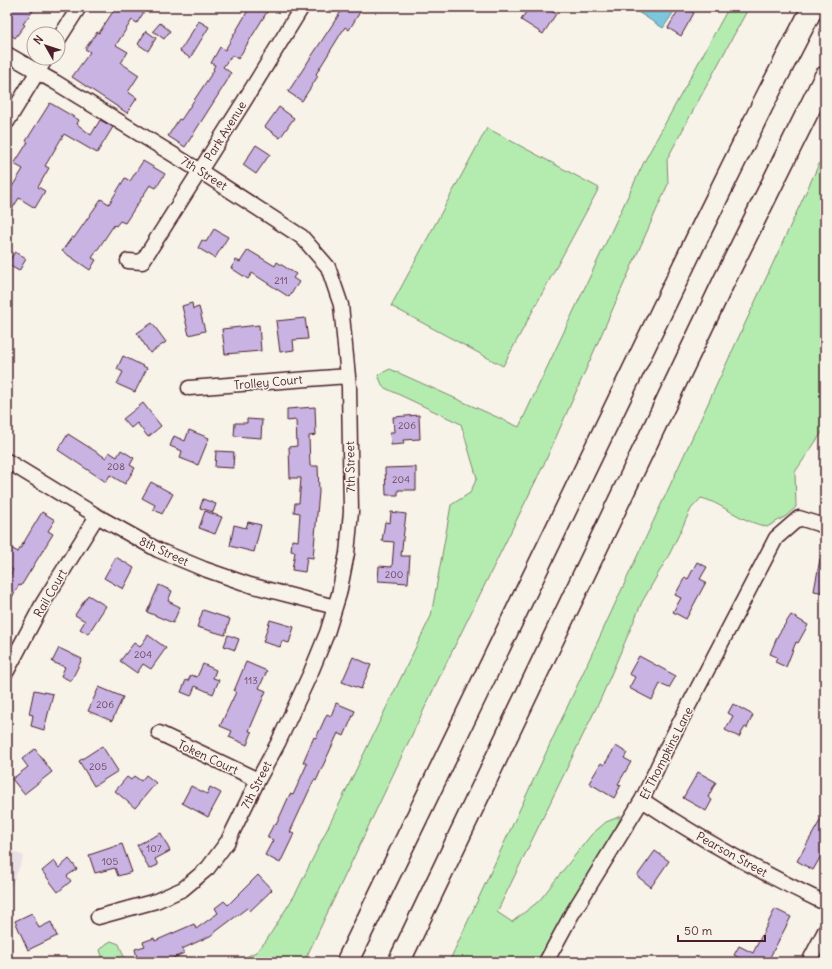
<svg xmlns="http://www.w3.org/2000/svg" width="832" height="969" font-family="Delius,sans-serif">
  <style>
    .built { fill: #e9e0e6 }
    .green { fill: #b4ecb0; stroke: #7f866e }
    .water { fill: #7cc7dc; stroke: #688495 }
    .building { fill: #c9b3e3; stroke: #4a1f2b }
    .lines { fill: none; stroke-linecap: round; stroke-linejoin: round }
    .minor-casing { stroke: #4a1f2b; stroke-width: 17 }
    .highway-casing { stroke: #4a1f2b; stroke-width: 24 }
    .minor { stroke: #f7f3e8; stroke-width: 14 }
    .highway { stroke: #f7f3e8; stroke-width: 21 }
    .labels { text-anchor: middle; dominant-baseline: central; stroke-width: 3; stroke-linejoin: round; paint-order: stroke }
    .number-label { font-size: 10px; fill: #6a4459 }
    .street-label { font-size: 12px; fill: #4a1f2b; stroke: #f7f3e8 }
  </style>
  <rect width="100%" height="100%" fill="#f7f3e8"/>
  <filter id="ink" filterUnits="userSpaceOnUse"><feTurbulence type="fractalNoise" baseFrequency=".025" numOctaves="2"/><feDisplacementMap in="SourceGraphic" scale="8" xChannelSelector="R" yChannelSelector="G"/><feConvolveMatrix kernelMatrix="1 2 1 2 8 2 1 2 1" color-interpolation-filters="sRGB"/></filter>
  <g filter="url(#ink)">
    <path class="built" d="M7 849 24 856 7 896Z"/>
    <path class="green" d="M729 7H749L667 159 668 184 545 462 437 682 304 962H213H229L242 959 256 952 266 941 296 893 431 616 451 505 470 493 477 478 461 424 383 387 378 375 390 369 519 427 644 162Z
      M487 128 599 188 503 366 391 306Z
      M825 151V428L795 472 796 507 786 516 767 527C756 524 745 520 735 514 723 508 714 501 701 498L691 509 670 553 642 602 601 698 497 912 512 922 539 901 591 835 606 822 621 816 615 831 566 909 537 962H449Z
      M111 941 119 944 126 962H104L100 950 106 944Z"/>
    <path class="water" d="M630 7H677L663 28Z"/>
    <path class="building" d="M12 7H36L23 24 25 25 15 38 7 32V13Z
      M116 7H147L137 23 132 20 116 45 128 52 121 63 139 75 128 92 137 98 127 113 72 77 90 52 85 49 97 32 99 33Z
      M250 7H270L238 59 232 55 223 67 231 73 227 81 185 147 168 136 179 119 181 120 214 70 213 69 215 65 211 63 220 47 225 50Z
      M344 7H363L349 30 345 27 316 74 318 76 302 101 288 92Z
      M529 7H545L556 14 543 34 521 20Z
      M680 7H684L694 13 681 36 668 28Z
      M199 21 209 27 190 58 180 51Z
      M160 23 170 31 164 39 153 31Z
      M146 31 156 38 148 51 138 44Z
      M50 103 79 120 77 124 91 135 100 120 113 127 97 153 64 134 45 166 49 168 38 187 45 191 35 208 19 198 7 217V195L23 169 14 164 28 142 26 141Z
      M279 107 294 118 280 138 265 127Z
      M256 145 270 154 256 174 243 165Z
      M143 161 165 174 156 188 150 185 125 223 120 221 116 226 114 225 92 258 96 260 90 270 62 251 72 237 74 238 101 199 109 204 125 178 130 181Z
      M214 229 228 237 215 258 198 248 202 240 206 242Z
      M248 250 275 266 277 262 296 274 293 278 299 282 289 297 252 273 248 279 231 268 236 260 240 262Z
      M15 252 26 259 19 271 7 264Z
      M192 303 193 309 199 307 205 331 189 335 182 306Z
      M305 318 308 339 293 340 294 350 280 352 276 321Z
      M152 323 166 342 150 353 137 333Z
      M259 325 261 351 225 354 222 329Z
      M123 356 147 368 135 392 117 384 123 372 117 369Z
      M143 403 161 426 148 437 137 423 131 428 123 419Z
      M315 407 316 435 309 436 310 466H318L319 492 313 558 307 557 305 572 292 570 295 552 291 551 292 540 298 541 300 513 294 512 295 503H299L301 478H290L289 447 297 446 296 420 287 421V409Z
      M419 415 420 439 403 440 404 444 391 445 390 432H394L393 417Z
      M247 419 262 420 261 438 234 436 235 423H247Z
      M189 430 209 438 198 465 180 458 182 451 170 446 174 436 185 441Z
      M68 434 106 458 109 452 117 457 121 450 134 458 130 465 135 468 125 484 110 475 106 482 58 450Z
      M216 451 234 452 233 468 215 467Z
      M416 467V490H398V495H386L385 468Z
      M151 482 173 494 162 514 153 509 155 505 142 498Z
      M203 499 216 504 213 512 200 508Z
      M205 511 222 517 215 534 199 528Z
      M42 512 55 520 48 531 53 534 21 586 19 585 7 606V579L13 570 7 566V554L11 548 18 552Z
      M391 512 406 514 401 556H410L408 583 378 581 379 566 392 567 394 542 382 541 385 522 390 523Z
      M248 522 261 525 254 552 230 546 234 525 246 528Z
      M116 557 134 568 123 589 104 578Z
      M820 559 825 560V593L814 591Z
      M697 562 707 567 700 579 706 582 686 619 673 612 681 598 675 595 685 577 688 579Z
      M159 585 172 591 168 601 180 607 173 623 147 612Z
      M88 595 106 606 88 634 80 629 85 621 75 615Z
      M203 610 230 619 225 635 197 627Z
      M791 615 808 625 798 643 796 642 786 667 775 662 777 657 770 654 778 635Z
      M270 620 294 627 289 643 282 641 280 647 263 642Z
      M148 635 166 648 151 669 143 664 137 673 120 661 134 643 140 647Z
      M228 635 239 639 235 650 224 646Z
      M59 648 82 659 71 681 61 676 65 667 52 662Z
      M639 656 676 676 669 688 660 684 652 700 629 688 635 677 629 674Z
      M353 657 371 665 361 689 342 682Z
      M246 662 267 671 259 688 266 691 249 731 252 732 247 745 229 737 232 731 220 726 236 692 234 691Z
      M203 664 216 670 213 678 219 680 213 694 195 686 191 696 181 692 186 680 188 681 191 675 197 677Z
      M99 687 123 697 112 721 88 711Z
      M34 690 53 694 44 730 31 726 33 715 29 714Z
      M336 703 355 711 344 736 338 733 316 781 314 780 290 832 294 834 280 863 265 855 273 840 267 837 274 824 276 825 290 794 293 795 307 764 303 762 314 737 316 738 327 714 331 716Z
      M733 704 753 715 747 728 745 727 739 737 725 730 733 716 728 713Z
      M102 746 118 771 94 786 79 761Z
      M616 746 627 753 624 758 631 762 618 784 621 785 614 798 589 783 601 763 604 765Z
      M35 749 52 772 24 794 12 779 28 767 22 759Z
      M698 772 716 782 708 797 712 800 706 811 683 798Z
      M146 775 156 783 135 808 115 791 127 777 131 780 134 776 141 781Z
      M191 786 207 794 210 787 221 793 208 817 182 803Z
      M825 812V849L813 870 797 861Z
      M161 833 170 851 155 859 158 865 149 869 137 845Z
      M122 844 132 872 118 876 115 868 95 873 89 855Z
      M655 851 669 861 651 887 637 876Z
      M69 859 77 869 67 876 71 881 58 892 42 871 54 861 59 868Z
      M258 875 272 890 250 911 247 908 210 936 182 949 184 953 165 962H138L135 949 145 946 143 942 154 938 155 941 194 924 196 929 218 913 215 908 224 901 228 905Z
      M775 909 791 917 768 961 770 962H746L734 955 739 946 753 953Z
      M32 913 39 928 51 922 57 936 28 950 15 921Z"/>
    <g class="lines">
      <g class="minor-casing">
        <path id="minor" d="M58 40 79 7
          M7 54 33 69
          M37 72 55 82 200 171 302 237 328 267 341 305 349 387 351 512 347 553 339 594 327 633 311 672 278 743 258 780 228 841 208 868 183 889 156 901 98 917
          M7 122 46 58
          M128 261 142 262 243 103 302 7
          M189 388 348 376
          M7 461 97 516 158 550 204 569 250 585 335 607
          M7 671 43 603 97 516
          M159 733 258 780
          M642 800C700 839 762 873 825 903
          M546 962 572 914 642 800 666 749 776 538 799 518 825 526
          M809 962 825 931"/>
      </g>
      <g class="highway-casing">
        <path id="highway" d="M347 962 698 236 765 100 813 7
          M399 962 725 279 825 77"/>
      </g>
      <use href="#minor" class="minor"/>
      <use href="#highway" class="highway"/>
    </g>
  </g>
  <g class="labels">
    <g class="number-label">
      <text x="281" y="280">211</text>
      <text x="407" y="425">206</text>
      <text x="116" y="466">208</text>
      <text x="401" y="479">204</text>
      <text x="394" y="574">200</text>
      <text x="143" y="654">204</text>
      <text x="251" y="680">113</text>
      <text x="105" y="704">206</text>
      <text x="98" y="766">205</text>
      <text x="154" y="848">107</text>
      <text x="110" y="861">105</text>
    </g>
    <g class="street-label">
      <text transform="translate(225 131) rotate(-58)">Park Avenue</text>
      <text transform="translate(204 173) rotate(32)">7th Street</text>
      <text transform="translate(268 382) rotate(-5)">Trolley Court</text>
      <text transform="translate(350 467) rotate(-91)">7th Street</text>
      <text transform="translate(164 551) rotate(25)">8th Street</text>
      <text transform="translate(50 593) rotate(-60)">Rail Court</text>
      <text transform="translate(666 753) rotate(-63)">Ef Thompkins Lane</text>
      <text transform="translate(208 757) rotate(25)">Token Court</text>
      <text transform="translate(256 785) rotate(-63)">7th Street</text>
      <text transform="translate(732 854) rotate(29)">Pearson Street</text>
    </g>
  </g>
  <rect width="832" height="969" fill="none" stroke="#f7f3e8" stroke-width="24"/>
  <rect x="12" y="12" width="808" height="945" fill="none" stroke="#4a1f2b" stroke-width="1.5" filter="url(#ink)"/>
  <g transform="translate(46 46) rotate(309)"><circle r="19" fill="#f7f3e8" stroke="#b29e9c"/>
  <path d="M0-3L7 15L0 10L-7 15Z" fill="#4a1f2b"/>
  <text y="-6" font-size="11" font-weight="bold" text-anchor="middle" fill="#4a1f2b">N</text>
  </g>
  <path d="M678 935v6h87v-6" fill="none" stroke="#4a1f2b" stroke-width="2"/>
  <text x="684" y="935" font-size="12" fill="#4a1f2b" stroke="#f7f3e8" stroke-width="3" paint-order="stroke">50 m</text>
</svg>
